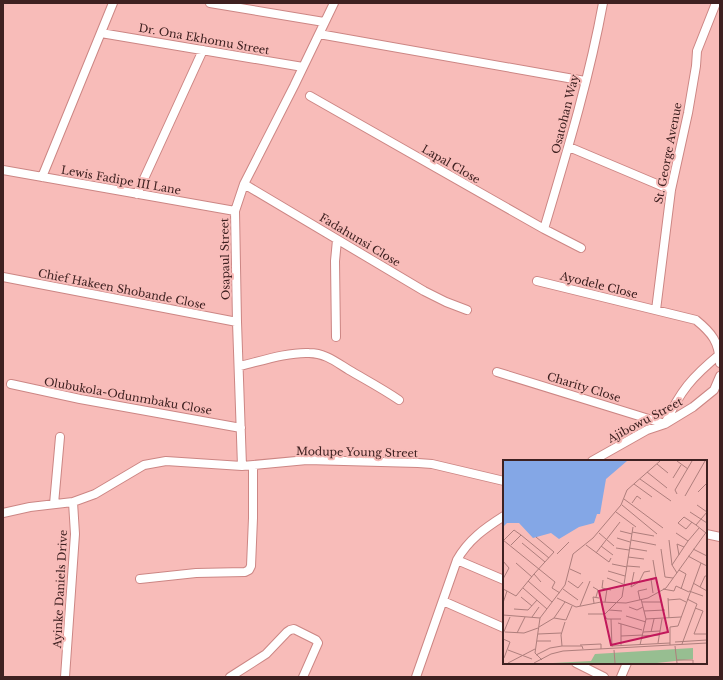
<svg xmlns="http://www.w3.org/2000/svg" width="723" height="680" font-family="'Libre Baskerville',serif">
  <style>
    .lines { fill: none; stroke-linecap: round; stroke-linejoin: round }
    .minor-casing { stroke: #cc8684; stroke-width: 10 }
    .minor { stroke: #fff; stroke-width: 8 }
    .labels { text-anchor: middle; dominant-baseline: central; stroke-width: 4; stroke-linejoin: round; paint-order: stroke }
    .street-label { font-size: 11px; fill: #3e2121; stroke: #f8bcb9 }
    .inset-road { fill: none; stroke: #ae7e7c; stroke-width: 1 }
    .view { fill: #c2185b; fill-opacity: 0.15; stroke: #c2185b; stroke-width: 2 }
    .inset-edge { fill: none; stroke: #3e2121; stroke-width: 2 }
  </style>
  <rect width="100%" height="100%" fill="#f8bcb9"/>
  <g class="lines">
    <g class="minor-casing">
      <path id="minor" d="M210 3 324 22
        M101 33 303 67
        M319 34 585 81
        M310 96 544 229 581 248
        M569 147 671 190
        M3 170 235 211
        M42 177 113 3
        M244 184 424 291 446 302 467 310
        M137 194 203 50
        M544 229C566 155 589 80 603 3
        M3 277 237 322
        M537 281 696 320C712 333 719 342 720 363
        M656 310 671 190 688 113 696 66 697 51 716 3
        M336 337 335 261 337 240
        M240 366C261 361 288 352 309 353 325 353 336 362 349 370 366 380 383 389 399 400
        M497 372 665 424C680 391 692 377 720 354
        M11 384 80 399 241 428
        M592 461 647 430 665 424 693 407 714 390 720 376
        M242 466 237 322 235 211 244 184 294 86 334 3
        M54 504 60 437
        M3 513 30 507 73 502 95 494 144 465 166 461 242 466 307 460 418 463 432 464 504 481
        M706 534 720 537
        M457 560 504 580
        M140 579 196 573 245 572 249 570 251 566 253 518V466
        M443 601 504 628
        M576 663 604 677
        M65 677 75 534 73 502
        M230 677 266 654 287 632 290 630 294 629 316 640 318 643 303 677
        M416 677 457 560C468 540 485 528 504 516
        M621 677 627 663"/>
    </g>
    <use href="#minor" class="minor"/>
  </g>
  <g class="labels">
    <g class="street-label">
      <text transform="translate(204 39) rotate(10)">Dr. Ona Ekhomu Street</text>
      <text transform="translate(565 114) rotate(-76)">Osatohan Way</text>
      <text transform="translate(668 153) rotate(-79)">St. George Avenue</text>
      <text transform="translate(451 164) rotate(30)">Lapal Close</text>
      <text transform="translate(121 180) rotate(10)">Lewis Fadipe III Lane</text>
      <text transform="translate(360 240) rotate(31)">Fadahunsi Close</text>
      <text transform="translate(225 259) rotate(-91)">Osapaul Street</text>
      <text transform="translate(599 285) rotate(14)">Ayodele Close</text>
      <text transform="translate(122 289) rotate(11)">Chief Hakeen Shobande Close</text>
      <text transform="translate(584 387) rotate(17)">Charity Close</text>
      <text transform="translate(128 396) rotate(10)">Olubukola-Odunmbaku Close</text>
      <text transform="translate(645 420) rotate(-28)">Ajibowu Street</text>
      <text transform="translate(357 452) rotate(1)">Modupe Young Street</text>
      <text transform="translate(60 589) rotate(-87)">Ayinke Daniels Drive</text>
    </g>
  </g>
  <g transform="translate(503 460)">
    <rect width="204" height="204" fill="#f8bcb9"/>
    <path d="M190 188V199L154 203H50L88 201 92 194Z" fill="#97be91"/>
    <path d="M0 1H124L103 19 97 54H94L91 63 76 67 56 79 48 73 30 78 16 63H4L0 67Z" fill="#84a7e6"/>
    <path class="inset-road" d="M174 1 185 9M154 4 165 13M144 12 164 28M170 18 178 5M137 19 168 41M131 24 149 37M195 32 204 23M174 34 172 30 189 1M182 36 202 1M121 39 160 68M129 43 134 36 138 39M119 45 154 74M113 52 133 67M187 52 204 63M189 62 183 69 175 63 181 57 193 65 203 73M193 65 204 52 194 45M117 71 129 74M129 72 151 76M96 73 111 86M114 78 127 82M0 80 52 122 49 128 57 133M1 80 11 70 18 75M128 80 153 85M166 80 169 105 174 113M185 81 196 68M19 83 42 102M8 85 18 75 46 98M83 85 106 102 108 98M98 86 110 95M113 88 126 90M126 88 144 91M158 89 162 117 170 118M190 89 204 96M93 93 117 62M54 94 66 82M176 95 174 84 181 87M185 96 198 103M125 97 141 99M0 101 6 108 0 119M13 103 29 117M109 104 124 107M169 105 185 81 173 73M124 106 137 107M67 109 78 114M176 110 183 114 178 129M105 111 122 116M147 111 141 112 136 122 153 118 150 100M131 112 128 127 136 122M31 114 51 92 33 77M104 118 120 124M148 119 150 133M100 120 99 128 108 130M25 121 49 142M65 121 75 128 80 122M190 123 204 131M90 127 95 130 93 137M197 127 202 116H204M20 128 44 149M0 129 4 131 0 143M60 129 75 140M160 129 171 131 173 126 186 132M4 131 13 136 31 114 38 122M186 131 200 136M18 137 29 146M54 138 73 147 98 142 123 143 145 138 163 128 204 71M165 138 166 158M137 140 135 131 144 129M165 140 177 139 183 142M102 142 104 129M139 142H158M91 143 90 137 96 138M77 146 87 121M126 147 134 150 140 147M192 148 200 151 191 174H204M11 149 25 150 34 140M106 150 119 151M141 151 162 150M85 154H102M0 155 37 158M123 156 143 162M29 157 36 147M51 158 62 142M108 159 109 187M118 159H104L101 155 119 137 130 67M143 159 178 157M115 163 139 170M36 167 51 158 63 160 69 146M2 172 21 173 35 168M140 172 157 171M148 172 151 159M14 173 22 157M0 174 7 157M35 174 58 173M118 176 140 175M139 176 156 175M0 179 7 182 1 198M34 181H48M172 182 204 180M155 183 159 159M179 184 194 144 184 139M77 185 98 184V189M118 185V164M137 185 143 159 138 139M167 185V167L175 166 198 103 204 106M59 186 58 175 62 162M109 186 167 183M172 186 174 203M5 190 29 199M111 190 112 203M33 195 47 188 59 186H79L80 189M39 200 32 193 37 158 62 125 70 94 90 78 118 45 124 30 157 1M174 200H190V203M5 203 32 189M31 203 48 194 60 191 204 183"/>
    <path class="view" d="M153 118 165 172 108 185 96 131Z"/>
    <rect width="204" height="204" class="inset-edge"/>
  </g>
  <rect width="723" height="680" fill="none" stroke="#3e2121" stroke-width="8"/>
</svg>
